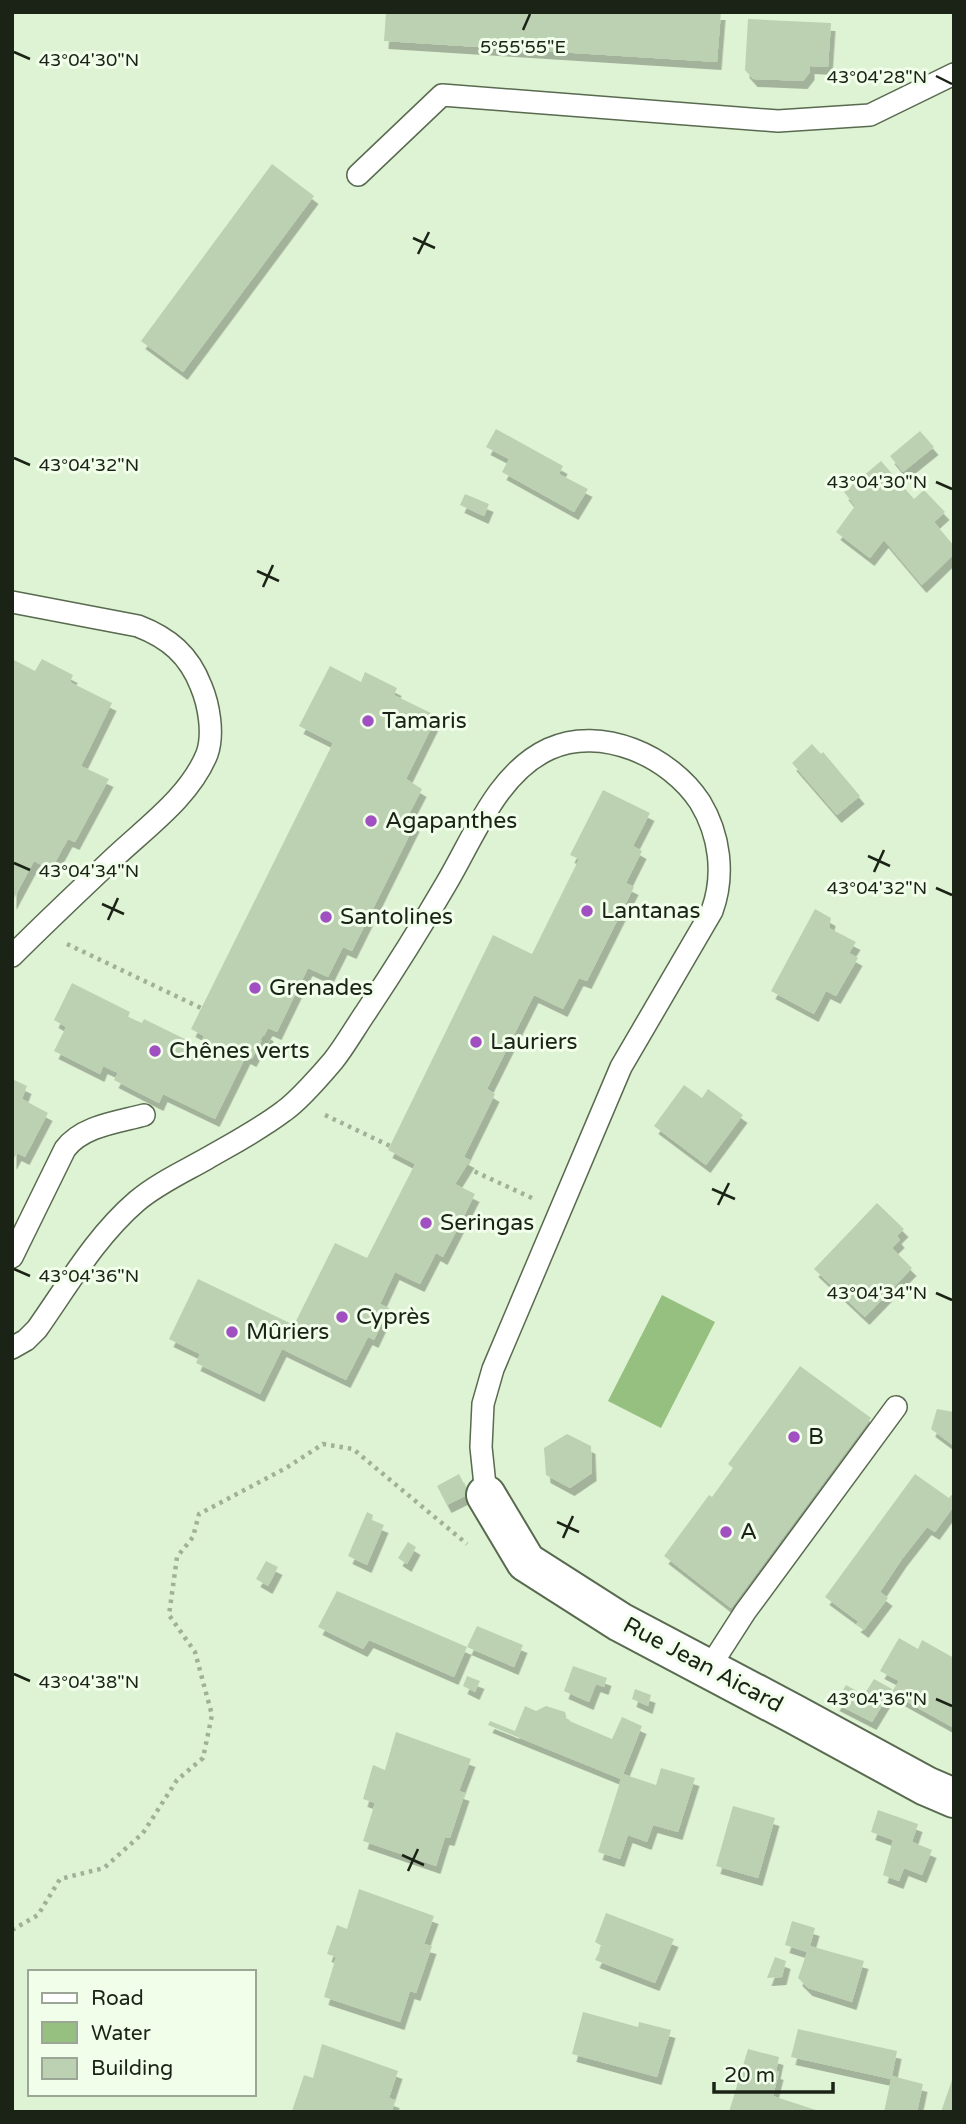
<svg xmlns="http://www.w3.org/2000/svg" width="966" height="2124" font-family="'Varela Round',sans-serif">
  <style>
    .water { fill: #95c07f }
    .building { fill: #bcd1b2; filter: url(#shadow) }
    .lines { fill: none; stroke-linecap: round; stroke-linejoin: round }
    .service-casing { stroke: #586a4f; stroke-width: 24 }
    .minor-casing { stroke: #586a4f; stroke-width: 42 }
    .path { stroke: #a0b197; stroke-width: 4.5; stroke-dasharray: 3.5 5; stroke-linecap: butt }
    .service { stroke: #fff; stroke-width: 21 }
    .minor { stroke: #fff; stroke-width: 38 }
    .ticks { fill: none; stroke: #1b2317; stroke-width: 2.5 }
    .poi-dot { fill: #a050c0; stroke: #f0feea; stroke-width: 2.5 }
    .labels { text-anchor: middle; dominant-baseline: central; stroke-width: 6; stroke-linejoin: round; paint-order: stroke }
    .poi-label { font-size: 23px; fill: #1b2317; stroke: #f0feea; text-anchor: start }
    .street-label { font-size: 23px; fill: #1b2317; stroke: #f0feea }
    .ticks-label { font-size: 18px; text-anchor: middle; fill: #1b2317; stroke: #f0feea; stroke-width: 6; stroke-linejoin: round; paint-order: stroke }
  </style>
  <defs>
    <filter id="shadow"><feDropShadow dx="4.5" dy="8" stdDeviation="0" flood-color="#0004"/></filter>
  </defs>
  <rect width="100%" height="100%" fill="#def3d3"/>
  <path class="water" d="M662 1295 715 1322 661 1428 608 1401Z"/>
  <path class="building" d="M386 12H721L717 62 384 41Z
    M748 19 831 23 828 67 810 66V72L803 81 753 79 745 70Z
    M272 164 314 196 183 372 141 341Z
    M496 429 563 466 559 474 588 489 574 512 502 472 509 459 486 447Z
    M920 431 934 447 903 472 890 456Z
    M881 461 914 499 924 490 945 512 934 522 954 546V554L922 585 884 540 870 558 836 532 855 506 844 492Z
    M465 494 489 504 484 516 460 505Z
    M12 659 35 671 42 659 73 675 70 682 112 703 81 766 109 779 75 842 68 839 51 870 34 861 12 902Z
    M330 666 361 682 365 672 397 688 394 695 437 716 406 779 422 789 407 818 415 824 352 951 343 947 328 977 308 968 277 1032 268 1028 252 1059 246 1056 215 1119 163 1094 159 1103 114 1080 118 1073 103 1066 100 1074 54 1051 66 1027 54 1020 72 983 130 1012 128 1017 142 1023 144 1019 199 1046 204 1036 191 1029 333 743 299 726Z
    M812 744 821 754 823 752 860 796 837 815 792 763Z
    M603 790 650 813 633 846 642 851 626 883 634 887 587 981 579 978 563 1009 534 995 487 1089 495 1094 464 1157 470 1160 455 1184 475 1194 443 1257 436 1253 420 1284 395 1272 380 1304 389 1308 374 1340 368 1337 346 1380 282 1349 260 1394 196 1363 200 1354 169 1339 198 1279 294 1325 335 1243 367 1258 415 1164 388 1150 493 935 532 954 579 859 570 855Z
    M815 909 831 918 829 928 856 942 849 953 858 958 836 996 826 991 814 1014 771 991Z
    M12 1079 27 1086 22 1099 48 1113 25 1157 17 1153 12 1162Z
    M684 1085 702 1098 708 1089 743 1115 706 1165 654 1126Z
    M877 1203 904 1229 897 1236 900 1240 892 1248 912 1268 865 1317 814 1269Z
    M800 1366 871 1418 731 1608 664 1556 709 1495 712 1497 733 1468 728 1464Z
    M937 1409 954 1412V1446L931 1429Z
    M567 1434 591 1446 592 1473 570 1488 546 1475 544 1448Z
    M459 1474 469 1494 447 1505 437 1486Z
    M915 1474 949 1498 951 1495 954 1497V1506L935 1532 927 1527 902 1559 880 1592 888 1598 864 1630 856 1624 859 1622 825 1597Z
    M367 1512 373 1515 372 1520 384 1525 367 1565 348 1556Z
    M408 1542 416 1547 407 1564 398 1558Z
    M266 1561 278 1567 268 1586 256 1579Z
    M337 1591 467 1647 454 1677 369 1640 363 1649 318 1627Z
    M477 1626 523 1645 514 1667 467 1647Z
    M899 1638 918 1649 922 1640 954 1658V1728L891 1693 899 1681 880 1671Z
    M573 1666 607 1678 604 1687 596 1684 589 1702 564 1691Z
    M467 1676 480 1681 475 1692 463 1686Z
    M874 1679 892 1689 872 1722 835 1703 846 1685 864 1695Z
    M635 1689 651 1695 648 1706 632 1699Z
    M525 1706 536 1711 546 1706 565 1712 567 1720 612 1739 622 1717 642 1726 623 1774 656 1785 661 1768 695 1778 678 1832 653 1825 647 1842 628 1835 620 1859 598 1852 621 1779 488 1725 490 1721 515 1731Z
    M396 1732 471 1759 459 1791 465 1793 450 1838 445 1837 436 1866 363 1841 375 1803 363 1799 373 1765 385 1770Z
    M733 1806 775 1818 758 1878 716 1866Z
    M878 1810 918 1824 912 1842 932 1850 922 1875 904 1868 899 1881 883 1875 893 1840 871 1832Z
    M359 1889 434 1916 424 1944 432 1946 416 1993 410 1991 400 2022 324 1997 336 1957 327 1954 337 1925 347 1929Z
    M606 1913 674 1939 655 1983 595 1960 602 1946 595 1942Z
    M792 1921 815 1928 810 1946 864 1961 852 2002 808 1988 798 1978 807 1952 785 1945Z
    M775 1957 786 1961 782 1977 767 1978Z
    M583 2012 638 2027 639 2022 671 2030 657 2077 572 2054Z
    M798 2029 897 2051 892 2076 923 2084 917 2112H884L891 2079 791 2057Z
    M322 2044 398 2071 389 2098 395 2100 392 2112 292 2111 304 2075 313 2078Z
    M748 2049 779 2057 776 2071 779 2072 773 2096 822 2112H729Z
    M953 2077 954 2112H941Z"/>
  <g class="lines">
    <g class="service-casing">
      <path id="service" d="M358 175 442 95 778 121 870 115 954 74
        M12 602 138 626C169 638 189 655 201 686 209 705 214 734 207 754 190 796 148 826 116 856 81 889 46 922 12 956
        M12 1257 65 1149C82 1126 118 1122 144 1115
        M12 1348 26 1340 37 1329C68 1285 96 1236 137 1201 157 1184 183 1172 206 1159 232 1144 259 1130 284 1111 297 1102 322 1074 333 1061 345 1046 355 1028 366 1012 394 970 421 927 446 884 474 837 497 773 549 749 601 725 670 756 700 802 720 835 725 875 712 911L621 1067 493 1369 483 1404 481 1447 486 1495
        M709 1668 745 1612 896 1407"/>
    </g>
    <g class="minor-casing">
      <path id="minor" d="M486 1495 526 1562 620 1622 794 1714 926 1786 954 1798"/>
    </g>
    <path class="path" d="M67 944 201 1008
      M262 1038 296 1055
      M325 1115 390 1146
      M467 1168 532 1198
      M12 1930 38 1915 60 1879 104 1868 143 1833 177 1780 203 1758 212 1715 195 1652 169 1615 177 1557 193 1537 199 1514 286 1468 323 1444 353 1449 467 1544"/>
    <use href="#service" class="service"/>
    <use href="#minor" class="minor"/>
  </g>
  <path class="ticks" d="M523 30 530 14M14 52 30 59M936 76 952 84M413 238 435 248M418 254 429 232M14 458 30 465M936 482 952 489M257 571 279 581M263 587 273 565M868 856 890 866M14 863 30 870M874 872 884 850M936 888 952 895M102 904 124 914M108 920 118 898M712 1189 735 1199M718 1205 729 1183M14 1269 30 1276M936 1293 952 1300M557 1522 579 1532M563 1538 573 1516M14 1674 30 1681M936 1699 952 1706M402 1855 424 1865M408 1871 418 1849"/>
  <g class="poi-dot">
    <circle cx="368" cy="721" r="7"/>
    <circle cx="371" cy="821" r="7"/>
    <circle cx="587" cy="911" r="7"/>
    <circle cx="326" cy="917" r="7"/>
    <circle cx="255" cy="988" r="7"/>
    <circle cx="476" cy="1042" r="7"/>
    <circle cx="155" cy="1051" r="7"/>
    <circle cx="426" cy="1223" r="7"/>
    <circle cx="342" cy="1317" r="7"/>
    <circle cx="232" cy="1332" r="7"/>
    <circle cx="794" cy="1437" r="7"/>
    <circle cx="726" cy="1532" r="7"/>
  </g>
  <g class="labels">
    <g class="poi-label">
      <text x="382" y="721">Tamaris</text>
      <text x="385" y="821">Agapanthes</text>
      <text x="601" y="911">Lantanas</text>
      <text x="340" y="917">Santolines</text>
      <text x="269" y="988">Grenades</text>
      <text x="490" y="1042">Lauriers</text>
      <text x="169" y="1051">Chênes verts</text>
      <text x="440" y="1223">Seringas</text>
      <text x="356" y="1317">Cyprès</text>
      <text x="246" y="1332">Mûriers</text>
      <text x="808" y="1437">B</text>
      <text x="740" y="1532">A</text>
    </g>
    <g class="street-label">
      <text transform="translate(703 1665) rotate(28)">Rue Jean Aicard</text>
    </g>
  </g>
  <g class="ticks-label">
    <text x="523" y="53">5°55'55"E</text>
    <text x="89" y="66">43°04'30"N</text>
    <text x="877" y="83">43°04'28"N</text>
    <text x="89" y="471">43°04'32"N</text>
    <text x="877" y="488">43°04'30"N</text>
    <text x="89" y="877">43°04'34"N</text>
    <text x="877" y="894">43°04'32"N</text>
    <text x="89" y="1282">43°04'36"N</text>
    <text x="877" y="1299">43°04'34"N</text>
    <text x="89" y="1688">43°04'38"N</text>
    <text x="877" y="1705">43°04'36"N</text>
  </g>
  <rect width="966" height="2124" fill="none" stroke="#1b2317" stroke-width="28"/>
  <rect x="28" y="1970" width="228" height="126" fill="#f0feea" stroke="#9ba696" stroke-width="2"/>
  <rect x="42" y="1993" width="35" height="10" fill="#ffffff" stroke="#9ba696" stroke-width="2"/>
  <text x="91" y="2005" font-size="21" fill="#1b2317">Road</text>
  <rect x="42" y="2022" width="35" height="21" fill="#95c07f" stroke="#9ba696" stroke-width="2"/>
  <text x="91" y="2040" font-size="21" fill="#1b2317">Water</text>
  <rect x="42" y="2058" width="35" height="21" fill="#bcd1b2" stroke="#9ba696" stroke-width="2"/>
  <text x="91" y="2075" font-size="21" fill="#1b2317">Building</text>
  <path d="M714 2082v10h119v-10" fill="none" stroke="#1b2317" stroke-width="3.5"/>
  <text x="724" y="2082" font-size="21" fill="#1b2317" stroke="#f0feea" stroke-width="5" paint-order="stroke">20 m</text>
</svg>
